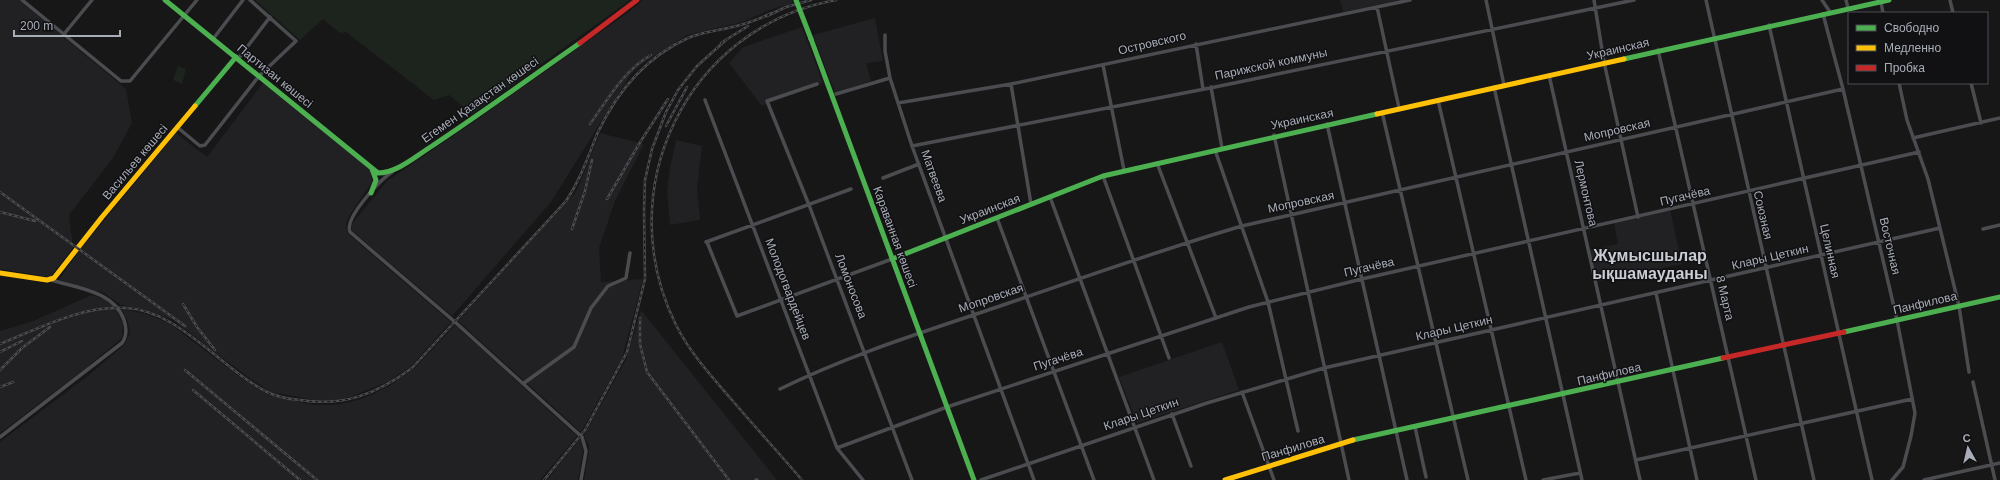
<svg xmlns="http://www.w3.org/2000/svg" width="2000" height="480" font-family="Arial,sans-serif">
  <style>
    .built { fill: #212123 }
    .green { fill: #1d241e }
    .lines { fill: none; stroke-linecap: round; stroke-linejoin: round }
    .street { stroke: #4b4c50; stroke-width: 3.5 }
    .fast { stroke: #4caf50; stroke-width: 5 }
    .slow { stroke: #ffc107; stroke-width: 5 }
    .jam { stroke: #c62828; stroke-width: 5 }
    .rail-casing { stroke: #4b4c4f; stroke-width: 2.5 }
    .rail { stroke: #111113; stroke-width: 1; stroke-dasharray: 3; stroke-linecap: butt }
    .fast-bridge { stroke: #4caf50; stroke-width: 5 }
    .labels { text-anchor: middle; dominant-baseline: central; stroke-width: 3; stroke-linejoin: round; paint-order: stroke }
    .street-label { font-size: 12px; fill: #a8adb8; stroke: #111113 }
    .district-label { font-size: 16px; font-weight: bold; fill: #c9ccd4; stroke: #111113 }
  </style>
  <rect width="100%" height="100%" fill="#171717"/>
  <path class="built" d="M0 0H19L126 89 132 123 113 158 69 215 73 248 50 277 0 269Z
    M643 0H792L793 3 769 10 742 22 687 35 643 63 632 73 622 88 551 202 452 316 352 231 351 226 355 220 387 181 469 125 626 14Z
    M1340 0H1401L1343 12Z
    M875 18 883 61 866 63 871 81 835 93 813 35Z
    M802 27 823 83 762 106 729 63 743 47Z
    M263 83 371 170 372 182 349 216 346 223 347 233 451 322 410 367 387 382 350 397 335 400H315L271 392 248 377 173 320 147 310 121 305 104 293 59 280 79 251 176 133 207 157Z
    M600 133 644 144 615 201 599 248 601 282 643 279 622 358 581 432 458 321 577 190Z
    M676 140 702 146 697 188 700 220 670 225 667 191 670 168Z
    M1670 210 1682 264 1598 282 1589 250 1618 244 1614 223Z
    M92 295 107 300 115 307 123 324 122 338 81 372 0 433V331L33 321Z
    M122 309 146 314 169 323 245 381 268 395 314 405H336L351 402 367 397 389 386 414 369 455 325 577 436 540 480H0V442L89 375 124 345 130 334 128 322Z
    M641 310 777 480H584L589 450V445L584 435 626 360Z
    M1222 342 1239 390 1137 423 1119 377Z
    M580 439 583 451 578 480H547Z"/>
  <path class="green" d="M255 0H630L472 114 449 95 434 100 346 32 340 33 323 19 300 40Z
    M178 66 186 69 182 84 173 80Z"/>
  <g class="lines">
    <path class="street" d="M22 0 121 81H130L197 0
      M1486 0 1504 85
      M1594 0 1604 62 1638 217
      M1706 0 1814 480
      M1822 0 1830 12
      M1846 0 1848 8
      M1950 0 1953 13
      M1881 2 1883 13
      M1377 7 1399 108
      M1823 14 1843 89 1897 320 1915 413 1911 436 1903 467 1892 480
      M1769 25 1872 480
      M64 34 92 0
      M885 35V51L890 78 912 146 1034 480
      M213 39 243 0
      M1196 44 1203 89
      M1658 50 1756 480
      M238 59 270 17
      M1103 65 1124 170
      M1549 75 1640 480
      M1899 83 1907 120 1928 179 1959 306 1969 372
      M1971 83 1981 123
      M817 84 767 101 809 205 912 480
      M1011 84 1031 204
      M1211 87 1222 148
      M1494 87 1582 480
      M836 94 890 78
      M705 100 837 448 863 480
      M1438 100 1526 480
      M898 103 1011 84 1410 0
      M1382 112 1468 480
      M1327 124 1407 480
      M177 127 200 146 205 145 259 76 296 41 250 0
      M1274 135 1349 480
      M1913 138 2000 118
      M912 146 1215 87 1634 0
      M1215 150 1268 302 1298 431
      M1157 163 1216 318
      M392 172C380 180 344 218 350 232L455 322 582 437 586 451 581 480
      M1103 176 1169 358
      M883 178 919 164
      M1050 197 1154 480
      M997 218 1094 480
      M1983 229 2000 225
      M706 242 851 189
      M707 242 737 316 892 259
      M1656 293 1697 480
      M1973 382 1995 480
      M524 383 574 347 591 308 608 286 626 278 630 253
      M780 389C853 353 930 330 1006 304 1085 277 1163 249 1242 226L1843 89
      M1242 392 1274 480
      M1172 414 1191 466
      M1415 427 1426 477
      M0 437 122 343C127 336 127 329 124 320 114 291 77 288 51 280
      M837 448 947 407 1249 307 1362 279 1919 152
      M1636 460 1912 399
      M756 480H757
      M981 480 1207 403 1324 368 1940 228
      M1543 480 1580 473
      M1924 480 2000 463"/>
    <path class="fast" d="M165 0 378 173C397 173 416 156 432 146 482 113 531 77 580 43
      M811 39 974 480
      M1624 59 1889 0
      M195 106 236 57
      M371 193 376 180 372 169
      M892 259 1103 176 1377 114
      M1844 332 2000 297
      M1353 440 1723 358"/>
    <path class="slow" d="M1377 114 1624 59
      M0 273 47 280 54 278 102 217 195 106
      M1225 480 1353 440"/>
    <path class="jam" d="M580 43 637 0
      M1723 358 1844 332"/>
    <g class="rail-casing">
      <path id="rail" d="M767 16 786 7 811 0
        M721 43 748 26
        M590 124C608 99 624 70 651 55
        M666 126 687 87
        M0 192 185 326
        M607 199 639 144 668 99
        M0 212 35 221
        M572 229 585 191 592 160
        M183 304 197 327 215 350
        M640 318V344L647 372 729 480
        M0 344C40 328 82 305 127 308 159 310 185 331 209 350 227 364 246 382 267 392 277 397 289 399 300 400 343 407 377 394 412 368L566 201C581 179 588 156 598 132 618 90 646 57 688 38 702 32 717 31 732 27 746 24 759 19 772 13
        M0 352 22 341
        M0 370 22 348 50 327
        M185 370 317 480
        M0 387 13 382
        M193 390 300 480
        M544 480 585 430 627 352 645 279 644 210 645 180 652 149 666 112 678 90 697 66 726 40
        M802 480C779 453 755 427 732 400 712 377 690 353 676 325 609 190 686 27 836 0"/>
    </g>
    <use href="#rail" class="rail"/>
    <path class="fast-bridge" d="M796 0 811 39"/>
  </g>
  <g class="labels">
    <g class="street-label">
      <text transform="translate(1152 43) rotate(-13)">Островского</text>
      <text transform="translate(1618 49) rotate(-13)">Украинская</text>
      <text transform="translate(1271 64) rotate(-12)">Парижской коммуны</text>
      <text transform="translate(275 76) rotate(39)">Партизан көшесі</text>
      <text transform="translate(480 100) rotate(-35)">Егемен Қазақстан көшесі</text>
      <text transform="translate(1302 119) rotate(-12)">Украинская</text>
      <text transform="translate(1617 130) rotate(-13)">Мопровская</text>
      <text transform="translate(135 162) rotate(-50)">Васильев көшесі</text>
      <text transform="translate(934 176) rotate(70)">Матвеева</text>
      <text transform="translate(1586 193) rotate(77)">Лермонтова</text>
      <text transform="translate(1685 196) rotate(-13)">Пугачёва</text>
      <text transform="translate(1301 202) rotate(-12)">Мопровская</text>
      <text transform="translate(990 209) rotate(-21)">Украинская</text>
      <text transform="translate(1763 215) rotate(77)">Союзная</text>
      <text transform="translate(895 237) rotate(70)">Караванная көшесі</text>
      <text transform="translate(1890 246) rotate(77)">Восточная</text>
      <text transform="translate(1830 251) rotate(77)">Целинная</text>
      <text transform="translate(1770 257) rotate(-13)">Клары Цеткин</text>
      <text transform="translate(1369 267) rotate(-13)">Пугачёва</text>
      <text transform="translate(851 286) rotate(69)">Ломоносова</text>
      <text transform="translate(788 289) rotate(69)">Молодогвардейцев</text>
      <text transform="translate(991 298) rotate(-19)">Мопровская</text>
      <text transform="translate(1725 298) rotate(77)">8 Марта</text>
      <text transform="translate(1925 303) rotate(-13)">Панфилова</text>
      <text transform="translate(1454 328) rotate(-13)">Клары Цеткин</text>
      <text transform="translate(1058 359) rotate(-18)">Пугачёва</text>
      <text transform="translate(1609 374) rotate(-13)">Панфилова</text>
      <text transform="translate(1141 414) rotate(-19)">Клары Цеткин</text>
      <text transform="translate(1293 448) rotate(-17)">Панфилова</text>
    </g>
    <g class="district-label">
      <text x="1650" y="255">Жұмысшылар<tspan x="1650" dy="18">ықшамауданы</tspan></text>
    </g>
  </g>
  <rect x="1848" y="12" width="140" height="72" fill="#111113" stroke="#4d4f55"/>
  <rect x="1856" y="25" width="20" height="6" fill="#4caf50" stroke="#4d4f55"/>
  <text x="1884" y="32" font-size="12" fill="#a8adb8">Свободно</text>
  <rect x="1856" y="45" width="20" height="6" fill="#ffc107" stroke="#4d4f55"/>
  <text x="1884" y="52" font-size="12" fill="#a8adb8">Медленно</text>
  <rect x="1856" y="65" width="20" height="6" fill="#c62828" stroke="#4d4f55"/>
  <text x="1884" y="72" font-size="12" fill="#a8adb8">Пробка</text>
  <g transform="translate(1968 448) rotate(352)" stroke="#111113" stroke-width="3" paint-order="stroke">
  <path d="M0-3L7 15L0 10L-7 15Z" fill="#a8adb8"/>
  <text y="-6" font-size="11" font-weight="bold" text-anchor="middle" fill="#a8adb8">С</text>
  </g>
  <path d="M14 30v6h106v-6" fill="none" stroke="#a8adb8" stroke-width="2"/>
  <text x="20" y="30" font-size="12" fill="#a8adb8" stroke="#111113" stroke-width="3" paint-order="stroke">200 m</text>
</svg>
